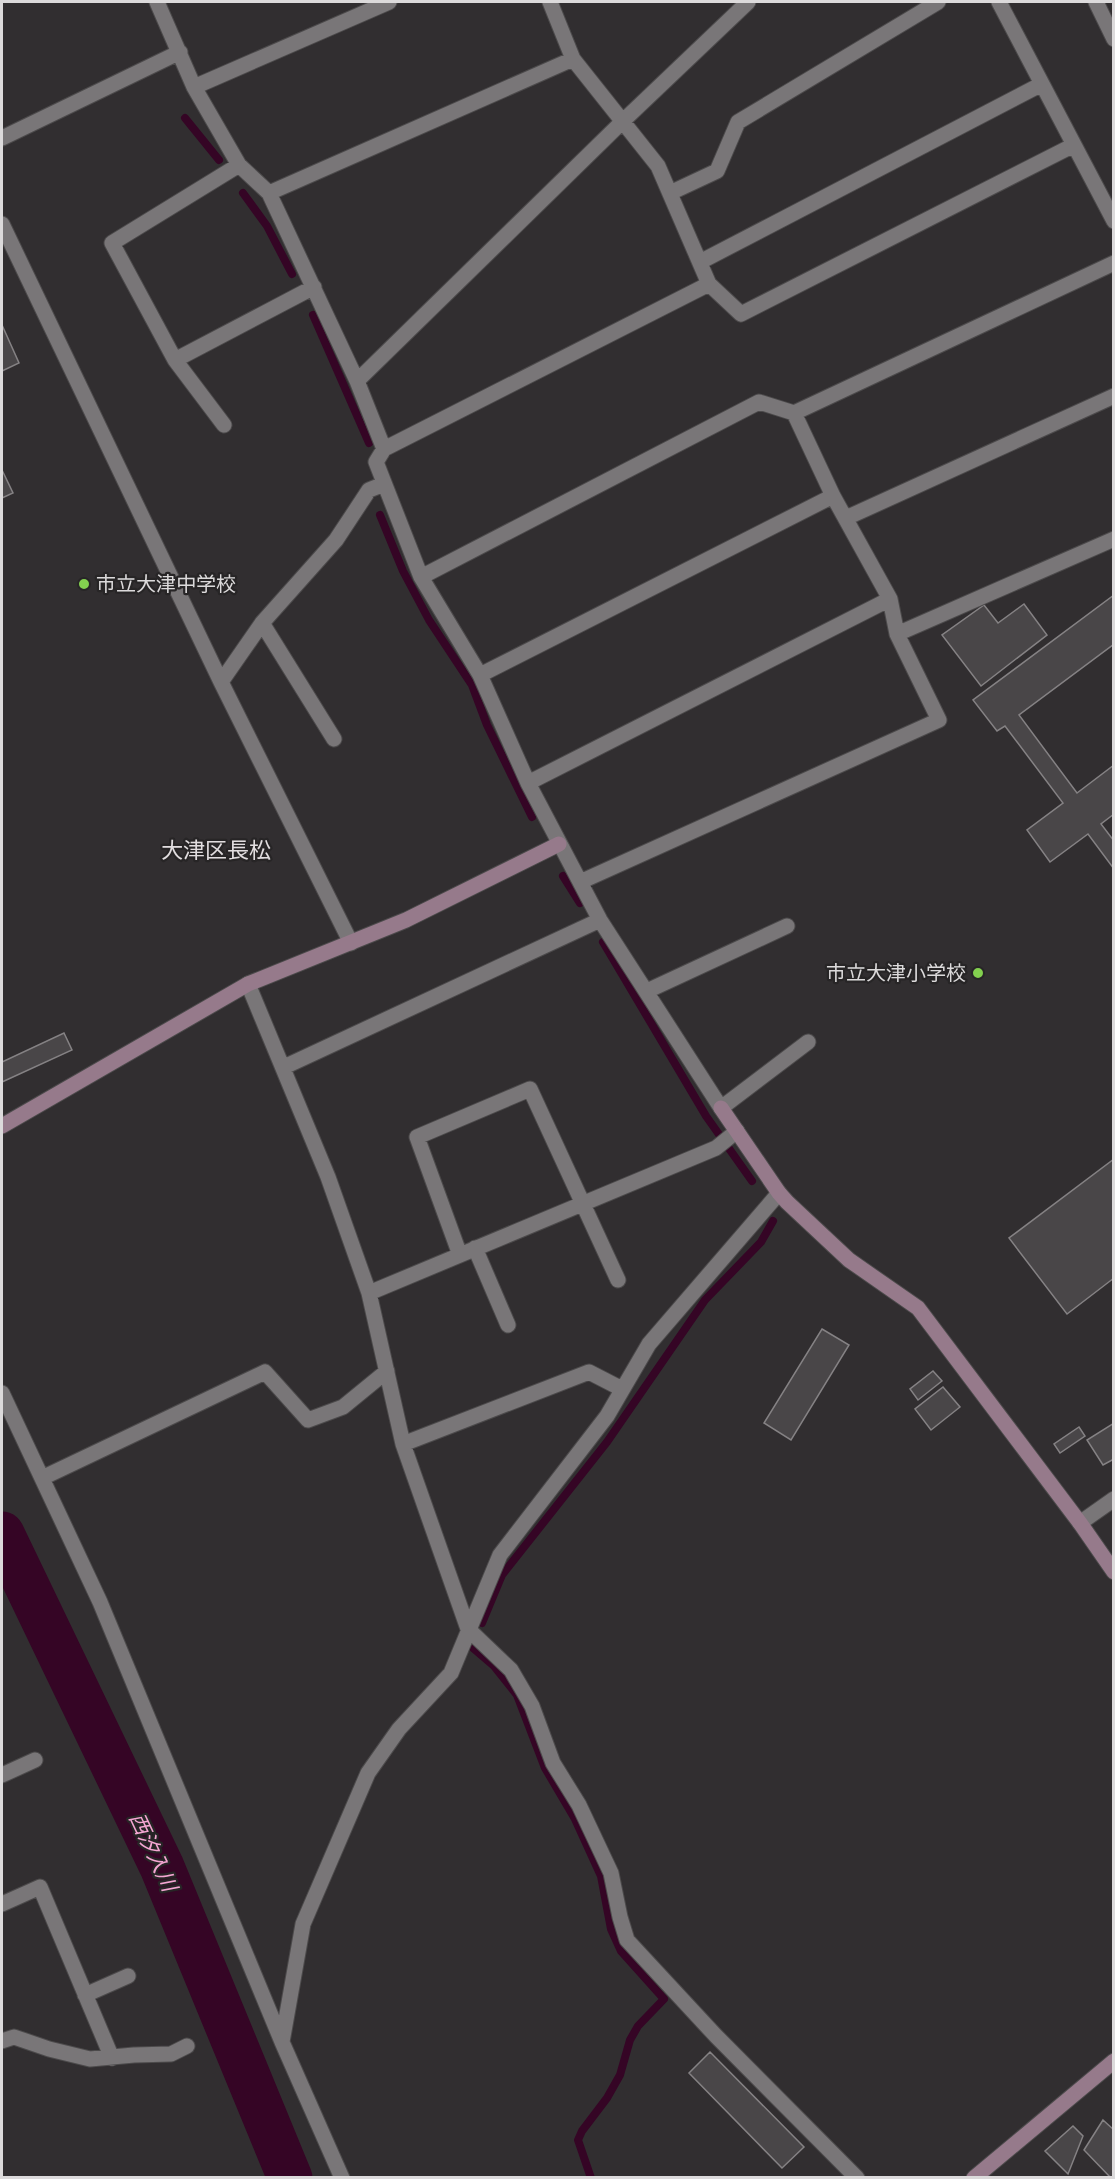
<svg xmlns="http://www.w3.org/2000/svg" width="1115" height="2179" font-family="'Roboto Condensed','Noto Sans JP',sans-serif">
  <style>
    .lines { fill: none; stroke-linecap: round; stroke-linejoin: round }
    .stream { stroke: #350525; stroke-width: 8 }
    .river { stroke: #350525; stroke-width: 45 }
    .building { fill: #494648; stroke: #858284; stroke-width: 1.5 }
    .street-casing { stroke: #4c4a4b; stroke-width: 17 }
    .secondary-casing { stroke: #4c4a4b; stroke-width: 17 }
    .street { stroke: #797678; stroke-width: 15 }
    .secondary { stroke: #967a8b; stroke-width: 15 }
    .poi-dot { fill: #83d04f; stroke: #272526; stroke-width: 2 }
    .labels { text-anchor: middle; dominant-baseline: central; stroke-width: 4.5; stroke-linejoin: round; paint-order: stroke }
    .poi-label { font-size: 20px; fill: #dcdadb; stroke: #272526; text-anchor: start }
    .water-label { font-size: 21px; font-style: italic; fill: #f5a6d3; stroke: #272526 }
    .quarter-label { font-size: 22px; fill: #e1dddf; stroke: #272526 }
  </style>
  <rect width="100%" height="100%" fill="#312e30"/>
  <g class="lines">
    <path class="stream" d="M185 118 219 160
      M243 193 267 226 292 274
      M313 315 369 443
      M380 515 403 571 429 620 472 685 487 725 532 817
      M563 876 580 903
      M603 942 706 1116 752 1181
      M482 1623 502 1575 607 1442 705 1300 761 1242 773 1221
      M473 1648 494 1666 517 1695 545 1768 575 1819 601 1876 611 1929 621 1951 664 1999 638 2026 630 2040 620 2075 607 2098 582 2131 578 2140 591 2178"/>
    <path class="river" d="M2 1534 162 1867 290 2178"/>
  </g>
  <path class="building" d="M2 325 19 363 2 371Z
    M2 470 13 493 2 498Z
    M1114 595V644L1019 715 1077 793 1114 765V814L1101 824 1114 841V869L1088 834 1050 862 1027 830 1063 803 1005 726 997 731 973 700Z
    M1024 604 1047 635 981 686 942 635 984 605 998 623Z
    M64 1033 72 1050 2 1082V1062Z
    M1114 1159V1278L1067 1314 1009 1238Z
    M822 1329 849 1345 791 1440 764 1423Z
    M933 1371 942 1381 918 1400 910 1389Z
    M943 1387 960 1407 931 1430 915 1409Z
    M1114 1423V1459L1103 1465 1087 1440Z
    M1079 1427 1085 1436 1060 1453 1054 1444Z
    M710 2052 804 2147 782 2168 689 2073Z
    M1103 2120 1114 2130V2178H1111L1084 2150Z
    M1073 2126 1083 2136 1068 2174 1045 2151Z"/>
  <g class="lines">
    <g class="street-casing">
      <path id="street" d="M157 2 194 87 239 165 269 193 357 381 384 449 376 462 421 577 480 675 528 783 580 882 600 920 721 1108 808 1042
        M550 2 573 59 658 166 709 284 741 314 1074 145
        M999 2 1114 221
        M1096 2 1114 39
        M194 87 389 2
        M2 138 180 52
        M239 165 112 243 175 360 314 287
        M269 193 573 59
        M670 193 717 171 738 122 938 2
        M2 224 221 682 351 943
        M700 262 1042 84
        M175 360 224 425
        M357 381 623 121 748 2
        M384 449 709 284
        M846 518 1114 396
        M421 577 759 402 794 413 1114 263
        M262 623 334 739
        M897 634 1114 539
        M480 675 833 496
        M221 682 262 623 336 540 369 490 384 484
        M528 783 890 599
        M580 882 939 720 897 634 890 599 833 496 794 413
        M248 984 328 1177 369 1293 403 1444 468 1629 511 1670 532 1706 553 1763 579 1805 611 1873 620 1917 627 1940 716 2036 857 2178
        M647 991 787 926
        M284 1067 600 920
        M475 1248 508 1325
        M460 1255 417 1137 530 1089 618 1280
        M369 1293 716 1148 737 1131
        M2 1393 100 1602 282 2042 342 2178
        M403 1444 589 1372 622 1389
        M42 1478 265 1372 308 1420 343 1407 387 1371
        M1080 1523 1114 1499
        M2 1775 35 1760
        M2 1904 40 1887 112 2058
        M85 1995 128 1976
        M2 2041 14 2037 49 2049 90 2059 134 2055 171 2054 187 2046
        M282 2042 303 1924 368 1773 399 1729 451 1673 500 1555 607 1416 649 1344 779 1193"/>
    </g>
    <g class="secondary-casing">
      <path id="secondary" d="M721 1108 779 1193 787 1202 849 1260 918 1308 1080 1523 1114 1572
        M2 1126 248 984 406 920 559 844
        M974 2178 1114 2061"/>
    </g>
    <use href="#street" class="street"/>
    <use href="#secondary" class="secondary"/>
  </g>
  <g class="poi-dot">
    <circle cx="84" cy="584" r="6"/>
    <circle cx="978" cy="973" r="6"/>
  </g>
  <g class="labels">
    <g class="poi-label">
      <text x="96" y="584">市立大津中学校</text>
      <text x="966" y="973" text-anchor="end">市立大津小学校</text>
    </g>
    <g class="water-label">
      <text transform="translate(153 1852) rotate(65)">西汐入川</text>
    </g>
    <g class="quarter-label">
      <text x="216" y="850">大津区長松</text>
    </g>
  </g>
  <rect width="1115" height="2179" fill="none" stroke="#dcdadb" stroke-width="6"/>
</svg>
